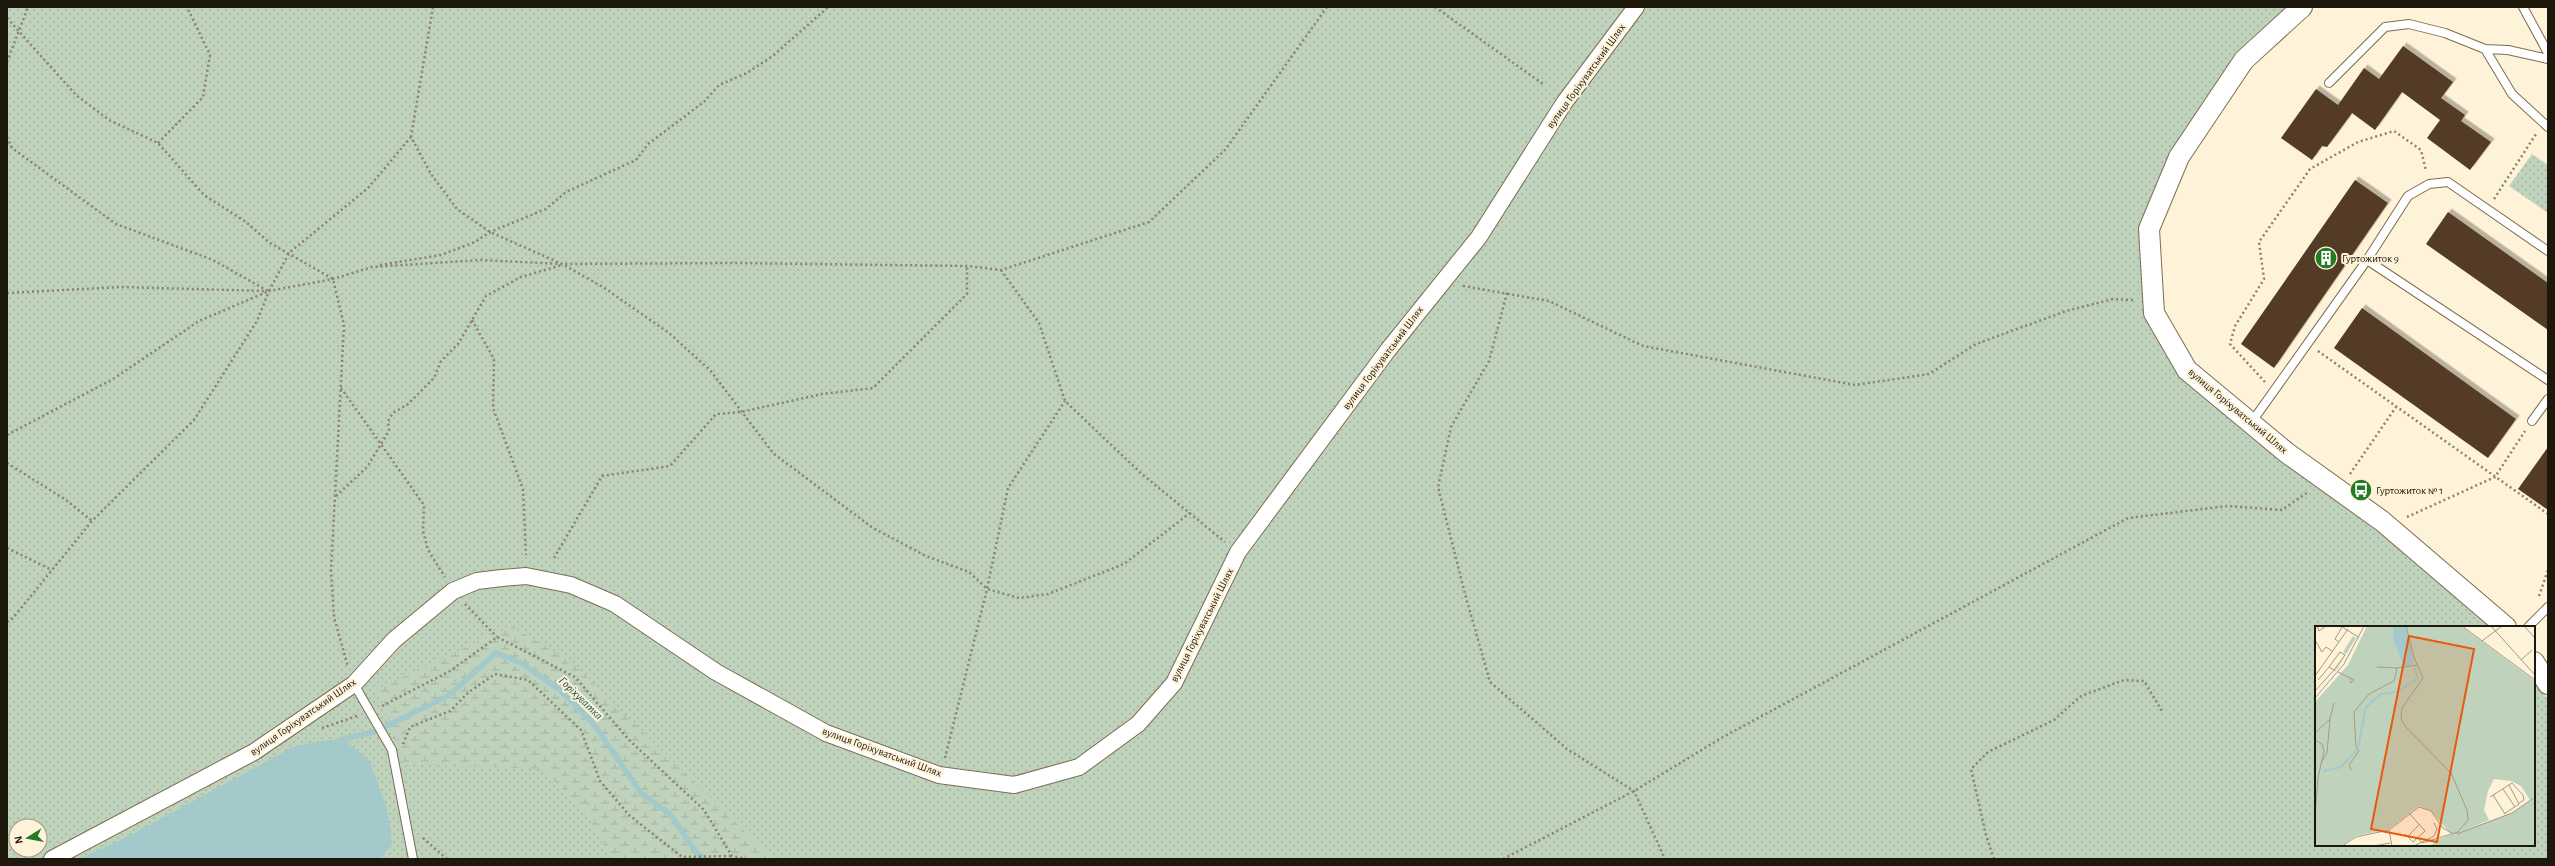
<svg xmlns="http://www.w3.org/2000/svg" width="2555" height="866" font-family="'Alegreya Sans',sans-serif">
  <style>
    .green { fill: url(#green-dots); fill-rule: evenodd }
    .wetland { fill: url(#wetland-marsh) }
    .water { fill: #a3c9ca }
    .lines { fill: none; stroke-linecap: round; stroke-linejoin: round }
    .stream { stroke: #a3c9ca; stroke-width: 5.5 }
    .building { fill: #523b26; filter: url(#shadow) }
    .service-casing { stroke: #7b6e50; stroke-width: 10 }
    .minor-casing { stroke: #7b6e50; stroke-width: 18 }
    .tertiary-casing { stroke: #7b6e50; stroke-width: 22 }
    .path { stroke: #8a816e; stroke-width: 2.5; stroke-dasharray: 2 3; stroke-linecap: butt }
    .service { stroke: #fff; stroke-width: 8 }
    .minor { stroke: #fff; stroke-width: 16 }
    .tertiary { stroke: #fff; stroke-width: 20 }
    .labels { text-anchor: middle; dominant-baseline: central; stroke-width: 4; stroke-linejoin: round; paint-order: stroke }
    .street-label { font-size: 11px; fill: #1e180c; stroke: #fef2d8 }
    .poi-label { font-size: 11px; fill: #1e180c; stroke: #fef2d8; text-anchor: start }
    .water-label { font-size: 12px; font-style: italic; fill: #154e4f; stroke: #fef2d8 }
    .inset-river { fill: none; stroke: #a3c9ca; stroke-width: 2 }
    .inset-road { fill: none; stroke: #a49b86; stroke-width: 1 }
    .view { fill: #e8590c; fill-opacity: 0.15; stroke: #e8590c; stroke-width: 2 }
    .inset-edge { fill: none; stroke: #1e180c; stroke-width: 2 }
  </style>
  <defs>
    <pattern id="green-dots" width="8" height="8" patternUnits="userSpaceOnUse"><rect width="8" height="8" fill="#bfd2bc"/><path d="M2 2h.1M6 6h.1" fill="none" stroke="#a4b4a0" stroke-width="1.8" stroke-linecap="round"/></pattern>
    <pattern id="wetland-marsh" width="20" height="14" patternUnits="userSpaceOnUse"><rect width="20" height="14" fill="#bfd2bc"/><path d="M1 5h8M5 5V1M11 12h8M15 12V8" fill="none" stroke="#a4b4a0"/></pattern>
    <filter id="shadow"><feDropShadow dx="3.5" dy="-3.5" stdDeviation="0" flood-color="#0004"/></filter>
  </defs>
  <rect width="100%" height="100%" fill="#fef2d8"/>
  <path class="green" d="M7 7H2289L2171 151 2146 314 2183 378 2380 530 2493 627H2316V845H2534V678L2548 700V859H7ZM16 826H40V850H16Z
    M2532 154 2548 165V213L2509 186Z"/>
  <path class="wetland" d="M511 626 573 663 773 859H612L587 815 543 769 405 764 377 689Z"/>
  <path class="water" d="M343 739 369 760 387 808 392 843 381 859H80L129 836 293 747 320 741Z"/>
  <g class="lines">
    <path class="stream" d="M386 726 448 696 496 653 521 663 560 690 593 723 641 793 670 814 696 852 705 859
      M339 743 343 739 374 732"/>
  </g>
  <path class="building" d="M2403 46 2453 82 2441 98 2465 115 2461 121 2491 142 2470 170 2427 138 2440 120 2402 92 2375 130 2352 113 2327 147 2322 146 2312 160 2281 138 2316 89 2338 105 2364 68 2379 79Z
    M2355 180 2388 203 2274 368 2241 344Z
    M2448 212 2548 283V330L2426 244Z
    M2362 308 2516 419 2488 458 2334 348Z
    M2548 447V510L2518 489Z"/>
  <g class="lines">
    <g class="service-casing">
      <path id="service" d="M2523 7 2548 53
        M2485 49 2508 50 2548 59
        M2329 83 2385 27 2409 24 2445 33 2485 49 2512 94 2548 127
        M2367 260 2548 380
        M2532 421 2548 399
        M2251 423 2367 260 2408 196 2429 184 2448 182 2548 251
        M2528 627 2548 607
        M354 684 392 750 413 859"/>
    </g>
    <g class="minor-casing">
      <path id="minor" d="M52 859 254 752 354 684 394 640 453 591 477 581 502 578 526 576 571 585 615 604 716 672 826 733 939 775 1014 785 1079 767 1138 724 1174 683 1238 552 1388 350 1479 237 1564 103 1636 7"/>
    </g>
    <g class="tertiary-casing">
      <path id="tertiary" d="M2302 7 2244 60 2179 157 2149 229 2154 313 2187 370 2287 453 2382 521 2506 627
        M2534 662 2548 684"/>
    </g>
    <path class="path" d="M433 7 411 137 431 174 457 209 490 232 562 264 603 287 669 333 710 370 774 454 873 528 926 556 969 572 987 589 1019 598 1048 594 1124 564 1190 513
      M1435 7 1543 84
      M7 18 76 95 109 120 158 143 204 195 246 222 270 243 333 279 344 325 331 571 334 617 348 667
      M7 62 28 7
      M7 137 12 148 116 224 213 260 268 291
      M158 143 203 97 210 55 187 7
      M2494 199 2536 134
      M380 265 441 255 475 242 490 232 546 209 566 192 636 160 648 144 705 101 719 85 747 73 774 55 828 7
      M1001 270 1039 323 1065 401 1143 475 1225 542
      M1463 286 1549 301 1643 346 1855 385 1929 374 1976 344 2066 311 2113 299 2133 300
      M7 293 121 287 266 291
      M1507 293 1489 361 1451 427 1438 487 1465 594 1490 682 1567 749 1634 791 1665 859
      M472 320 494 359 493 408 523 489 526 555
      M2318 351 2548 514
      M2265 382 2230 344 2235 326 2264 279 2259 242 2310 169 2358 142 2394 131 2421 150 2426 171
      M341 388 424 505 423 531 428 550 445 577
      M7 435 113 379 199 321 269 291 289 253 368 188 411 137
      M7 463 66 500 92 521
      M2350 474 2396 407
      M336 496 367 467 389 431 388 421 393 413 408 404 434 378 441 361 458 344 486 296 521 277 562 265
      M2407 517 2495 477 2525 431
      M7 548 52 570
      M554 558 602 476 670 466 716 414 741 412 822 394 873 388 967 294V266
      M2539 596 2548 570
      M465 604 497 637
      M7 622 13 618 92 521 194 420 257 321 269 291 333 279 372 267 481 260 562 264 736 263 967 266 1001 270 1149 222 1225 150 1327 7
      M382 706 450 671 497 637 575 677 629 740 704 810 732 856 747 859
      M322 728 357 716
      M403 744 410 727 450 711 469 692 495 674 528 680 581 730 600 781 629 815 682 857 732 856
      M945 758 987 589 1008 488 1065 401
      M423 838 447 859
      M1503 859 1634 791 1723 737 2128 518 2228 506 2282 510 2308 492
      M1994 859 1986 835 1971 769 1988 752 2054 720 2081 696 2124 680 2144 681 2162 711"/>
    <use href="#service" class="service"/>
    <use href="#minor" class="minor"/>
    <use href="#tertiary" class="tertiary"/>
  </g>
  <defs>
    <g id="building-disc" transform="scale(1.15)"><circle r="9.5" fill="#257a26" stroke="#fef2d8"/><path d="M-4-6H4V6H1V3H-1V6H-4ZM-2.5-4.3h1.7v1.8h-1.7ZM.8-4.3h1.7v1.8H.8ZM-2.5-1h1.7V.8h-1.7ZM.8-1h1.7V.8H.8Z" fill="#fff"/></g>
    <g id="bus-disc" transform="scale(1.15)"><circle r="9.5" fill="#257a26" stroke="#fef2d8"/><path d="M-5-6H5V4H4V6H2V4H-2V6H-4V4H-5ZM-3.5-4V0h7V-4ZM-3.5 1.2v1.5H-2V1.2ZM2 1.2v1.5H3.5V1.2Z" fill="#fff"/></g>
  </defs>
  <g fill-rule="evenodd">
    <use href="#building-disc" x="2326" y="258"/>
    <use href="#bus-disc" x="2361" y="490"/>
  </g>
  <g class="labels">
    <g class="street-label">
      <text transform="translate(1586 76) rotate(-54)">вулиця Горіхуватський Шлях</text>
      <text transform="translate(1383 358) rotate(-53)">вулиця Горіхуватський Шлях</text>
      <text transform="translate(2238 411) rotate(40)">вулиця Горіхуватський Шлях</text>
      <text transform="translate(1202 625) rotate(-63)">вулиця Горіхуватський Шлях</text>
      <text transform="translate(303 717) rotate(-35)">вулиця Горіхуватський Шлях</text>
      <text transform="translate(882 752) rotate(20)">вулиця Горіхуватський Шлях</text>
    </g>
    <g class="poi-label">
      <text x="2342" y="258">Гуртожиток 9</text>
      <text x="2376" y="490">Гуртожиток № 1</text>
    </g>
    <g class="water-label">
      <text transform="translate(581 698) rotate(44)">Горіхуватка</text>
    </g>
  </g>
  <g transform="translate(2315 626)">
    <rect width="220" height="220" fill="#fef2d8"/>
    <path d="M52 0H146L220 55V169L215 174 206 160 196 155 179 153 173 165 169 184 174 194 142 207H135L116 185 104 180 74 203 41 210 26 220H0V76L33 39ZM38 10 41 12 20 46 19 45 31 28 28 26Z" fill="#bfd2bc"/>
    <path d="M220 171V220H115L124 213 197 187Z" fill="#bfd2bc"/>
    <path d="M102 41 105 52 64 80 57 91 55 103 43 112 46 80 66 63 93 52 96 42Z" fill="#bfd2bc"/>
    <path d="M78 0H89L91 3 99 34 97 39 90 40 87 36 79 15Z" fill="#a3c9ca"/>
    <path class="inset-river" d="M43 122 51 81 66 68 81 66 99 55 103 51 99 41M8 145 26 141 42 124"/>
    <path class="inset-road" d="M2 0 4 5 11 0M26 0 43 11M91 0 99 31 108 52 87 82 86 93 91 101 136 147 152 184 153 194 143 206 107 217 103 212M147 0 220 54M176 0 220 49M209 0 220 12M0 14 7 26 11 21 17 25M167 15 187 0M24 16 20 13 27 1M206 34 217 24M62 41 82 42 103 39M23 46 39 54 36 57 35 53M0 50 33 3M3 54 14 41M0 65 19 44 30 29 25 26 14 41 19 44M0 72 29 38 49 0M0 107 15 93 19 77M0 114 7 118 9 125 3 152 0 190M6 137 12 127 15 93M36 144 34 139 44 125 41 121 39 86 54 68 79 55 82 42M188 163 200 181M178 169 190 188M175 171 197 157 208 169 209 174 204 177M189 188 204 178 194 159M74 204 77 220M90 208 98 216 110 205 94 187M142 208 197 187 220 171M93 210 105 198M27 220 41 211 74 204 104 181 116 185 128 202 138 208M59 220 75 217M99 220 119 210 122 203 119 197"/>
    <path class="view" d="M94 10 159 23 122 216 56 203Z"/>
    <rect width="220" height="220" class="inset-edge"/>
  </g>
  <rect width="2555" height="866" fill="none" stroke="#1e180c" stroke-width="16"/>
  <g transform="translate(28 838) rotate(259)"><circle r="19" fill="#fef2d8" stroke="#a49b86"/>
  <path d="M0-3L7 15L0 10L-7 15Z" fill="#257a26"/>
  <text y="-6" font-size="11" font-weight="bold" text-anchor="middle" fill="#1e180c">N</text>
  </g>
</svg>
